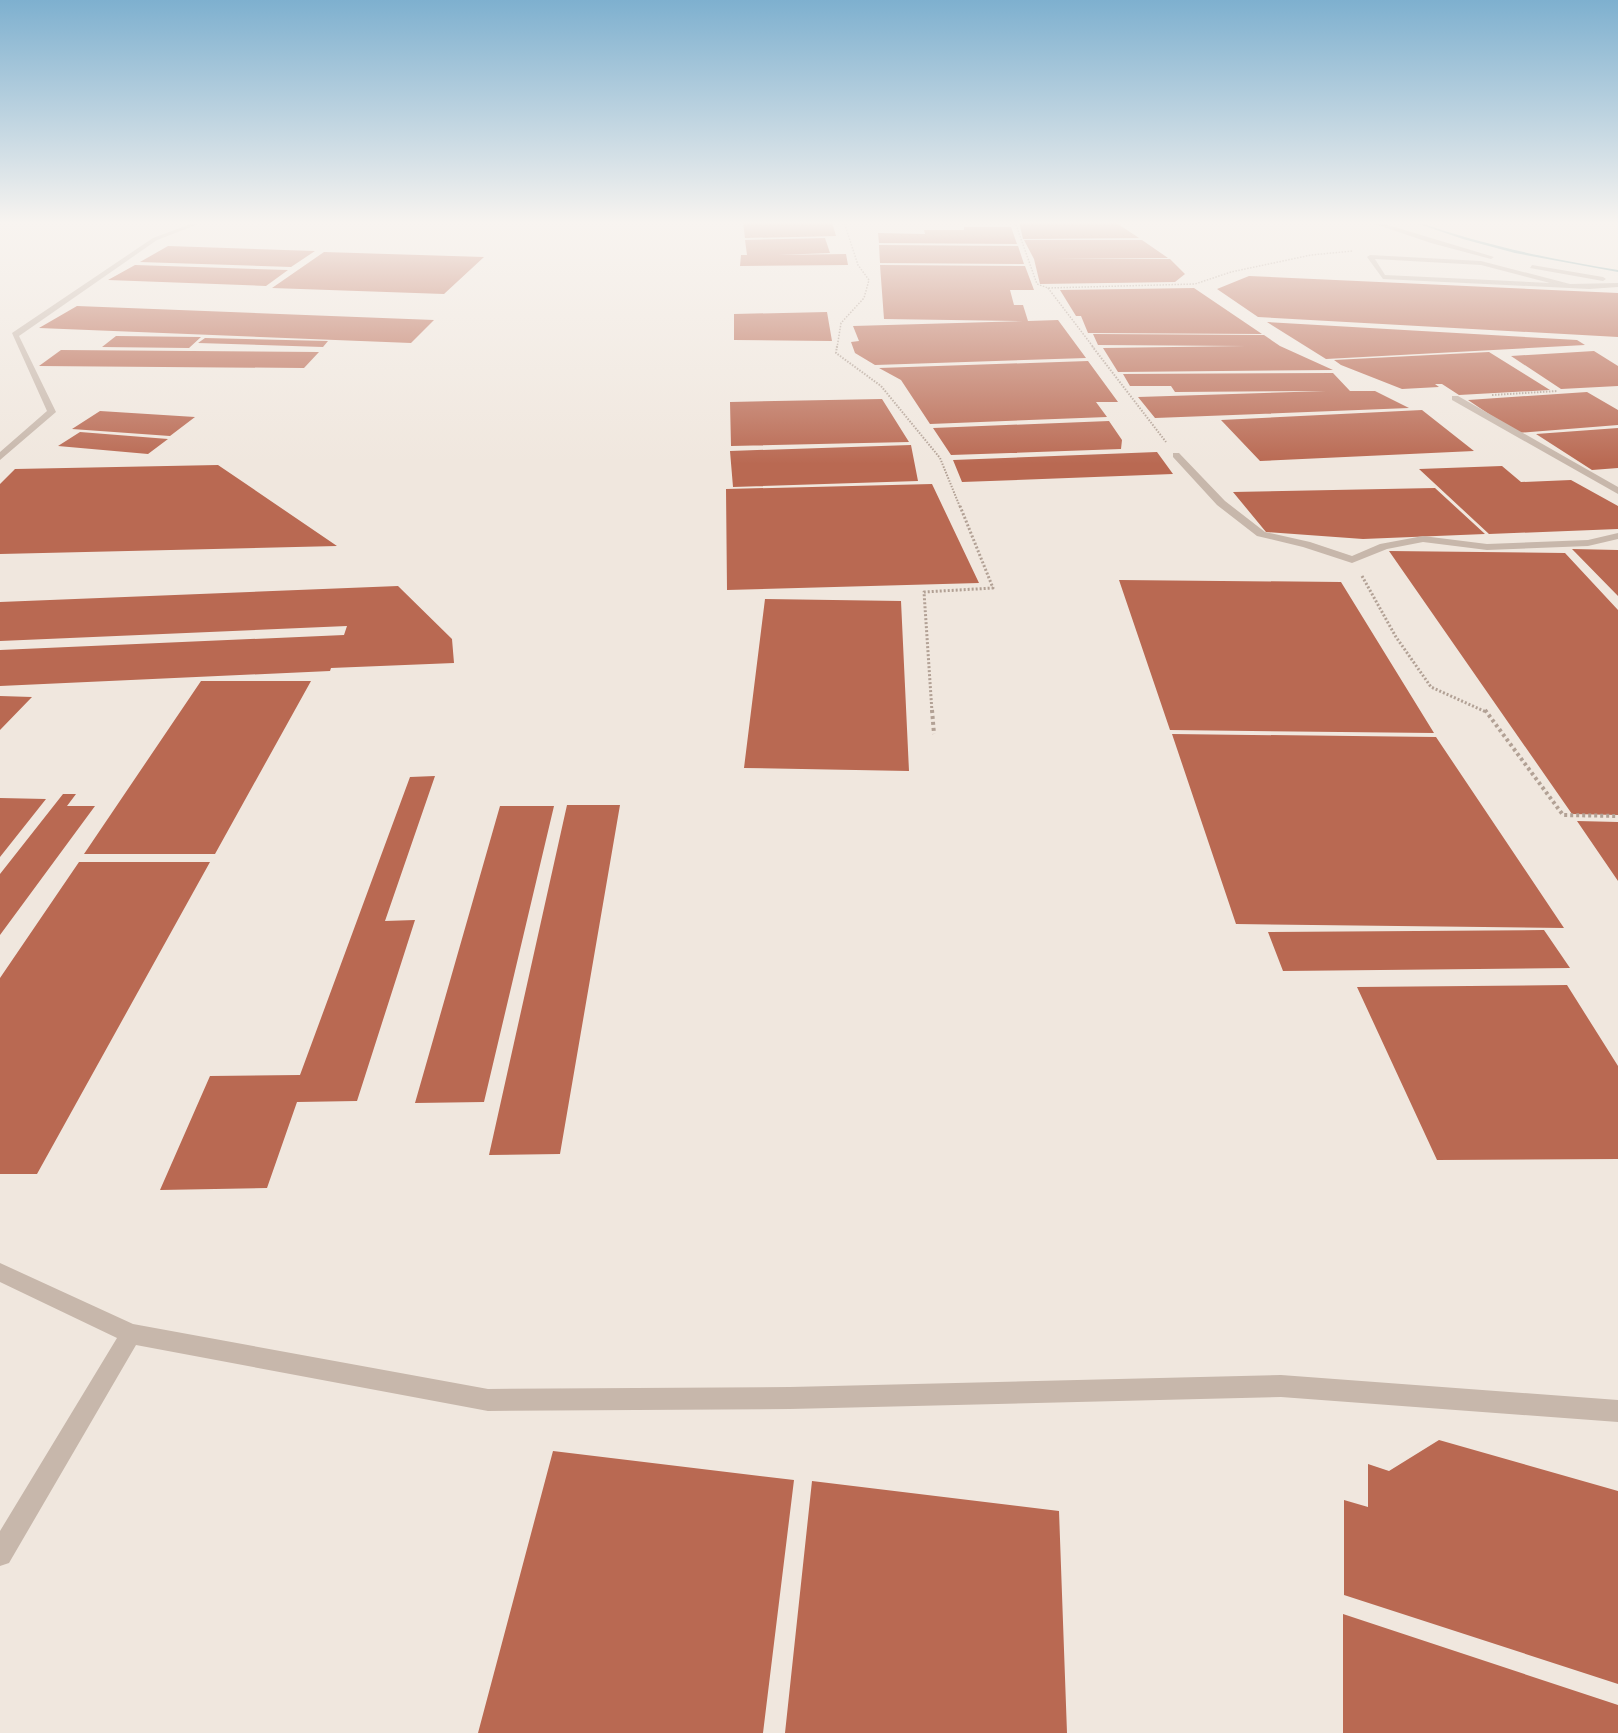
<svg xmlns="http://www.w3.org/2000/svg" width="1618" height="1733" font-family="'Nunito Sans',sans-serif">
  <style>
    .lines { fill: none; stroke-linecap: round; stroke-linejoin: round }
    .stream { fill: #80a9aa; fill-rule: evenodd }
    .building { fill: #b96952 }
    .path-far3 { stroke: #b2a195; stroke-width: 1.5; stroke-dasharray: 1.5 1.5; stroke-linecap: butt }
    .path-far2 { stroke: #b2a195; stroke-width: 2; stroke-dasharray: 1.5 1.5; stroke-linecap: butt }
    .path-far1 { stroke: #b2a195; stroke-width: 3; stroke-dasharray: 2 2; stroke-linecap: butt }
    .path { stroke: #b2a195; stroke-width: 4; stroke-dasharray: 3 3; stroke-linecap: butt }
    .minor { fill: #c7b7ab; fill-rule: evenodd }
  </style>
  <rect width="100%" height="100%" fill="#f0e7de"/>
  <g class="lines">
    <path class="stream" d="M1413 222H1418C1483 245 1550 259 1618 270V272L1515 253 1463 239Z"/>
  </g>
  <path class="building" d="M743 222H832L836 236 745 238Z
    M1019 222H1115L1139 238 1023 239Z
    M964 227H1011L1017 244 879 243 878 233 925 234 924 230H964Z
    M825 238 830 253 778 255 846 254 848 265 740 266 741 255H747L745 240Z
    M1024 240H1142L1168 258 1053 259H1170L1185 274 1175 282 1040 284 1034 259Z
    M879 245 1018 246 1024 264 880 263Z
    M168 246 315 251 291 267 140 262Z
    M324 252 484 257 444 294 272 288Z
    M135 265 288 270 266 286 108 280Z
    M880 265 1025 266 1034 290H1010L1014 305H1023L1028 321 1058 320 1086 358 875 365 855 353 851 342 859 341 853 326 1023 321 884 319Z
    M1249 276 1618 293V337L1258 317 1217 289Z
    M1194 288 1262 334 1088 333 1081 316H1076L1060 290Z
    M77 306 434 320 411 343 39 328Z
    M827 312 832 341 734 340V314Z
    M1267 322 1577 340 1585 345 1326 359Z
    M1093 334 1264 335 1280 346 1333 370 1118 372 1103 348 1245 346 1098 345Z
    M116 336 201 337 189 348 102 347Z
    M205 338 328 341 323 347 198 343Z
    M61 350 319 352 304 368 39 366Z
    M1594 351 1618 366V386L1561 389 1511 356Z
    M1489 352 1550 390 1459 395 1442 384H1435L1439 387 1402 389 1341 365 1334 360Z
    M1088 361 1118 402H1096L1107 417 930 424 901 380 879 368Z
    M1333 373 1350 391H1375L1409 408 1155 418 1138 397 1326 391 1175 392 1171 386H1130L1123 374Z
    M1587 392 1618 410V425L1517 433 1468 400Z
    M882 399 909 442 731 446 730 402Z
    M1422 410 1474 451 1260 461 1221 420Z
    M100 411 195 417 170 436 72 429Z
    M1109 421 1122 440 1121 449 951 455 933 428Z
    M1618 428V468L1592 470 1536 434Z
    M80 432 168 439 148 454 58 446Z
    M911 445 918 481 733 487 730 451Z
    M1157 452 1173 474 962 482 953 460Z
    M218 465 337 546 0 554V484L15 469Z
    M1502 466 1521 482 1571 480 1618 506V529L1489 534 1419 469Z
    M932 484 979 583 727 590 726 489Z
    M1435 488 1485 534 1363 539 1266 532 1233 492Z
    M1572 549 1618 550V596Z
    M1389 551 1565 553 1618 610V815L1572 814Z
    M1119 580 1341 582 1434 733 1170 730Z
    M398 586 452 639 454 663 331 668 330 671 0 686V650L344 635 347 626 0 641V602Z
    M765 599 901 601 909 771 744 768Z
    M201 681H311L215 854H84Z
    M0 696 32 697 0 730Z
    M1172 734 1436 737 1564 928 1236 924Z
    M435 776 385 921 415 920 357 1101 297 1102 267 1188 160 1190 210 1076 300 1075 410 777Z
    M63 794H76L67 806H95L0 935V874Z
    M0 798 46 799 0 857Z
    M567 805H620L560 1154 489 1155Z
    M500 806H554L484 1102 415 1103Z
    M1577 821 1618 822V881Z
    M79 862H210L37 1174H0V978Z
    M1544 930 1570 968 1283 971 1268 932Z
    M1567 985 1618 1066V1159L1437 1160 1357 987Z
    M1439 1440 1618 1491V1684L1344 1595V1500L1368 1507V1464L1389 1471Z
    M553 1451 794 1480 763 1733H478Z
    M812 1481 1059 1511 1067 1733H785Z
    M1343 1614 1618 1705V1733H1343Z"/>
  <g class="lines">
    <path class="path-far3" d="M1015 222 1037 284 1048 288 1195 284 1231 272 1311 255 1353 251
      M1048 288 1094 348
      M837 348 841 323 864 298 869 280 858 265 844 222"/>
    <path class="path-far2" d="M837 346 836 353 881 386 940 458 960 507
      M1092 346 1166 442
      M1492 395 1557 391"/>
    <path class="path-far1" d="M1362 576 1396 637 1431 687 1486 712
      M932 712 924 592 993 588 960 506"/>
    <path class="path" d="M932 710 934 734
      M1485 710 1563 815 1618 816"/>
    <path class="minor" d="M196 222H204L157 240 19 336 56 412 0 460V452L47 411 12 333 153 238Z
      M1369 222H1378L1494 257 1491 259 1431 243Z
      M1370 255 1481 261 1570 284 1618 283V287L1589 289 1383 279 1367 257ZM1375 259 1481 265 1550 283 1385 275Z
      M1532 265 1603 277 1606 279 1603 281 1530 268Z
      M1452 396H1458L1618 487V494L1452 400Z
      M1173 453H1179L1225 501 1265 532 1310 542 1352 556 1380 544 1423 536 1487 544 1588 540 1618 533V539L1588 546 1487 550 1423 542 1387 549 1352 563 1303 547 1257 536 1217 505 1173 457Z
      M0 1263 133 1324 488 1389 790 1387 1281 1375 1618 1400V1422L1281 1397 790 1409 488 1411 136 1345 9 1563 0 1566V1531L117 1338 0 1282Z"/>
  </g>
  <linearGradient id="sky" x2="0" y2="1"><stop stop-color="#7eb0cf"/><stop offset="0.48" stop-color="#f8f4f0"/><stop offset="1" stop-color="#f8f4f0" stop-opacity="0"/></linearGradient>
  <rect width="1618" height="464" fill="url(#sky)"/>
</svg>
